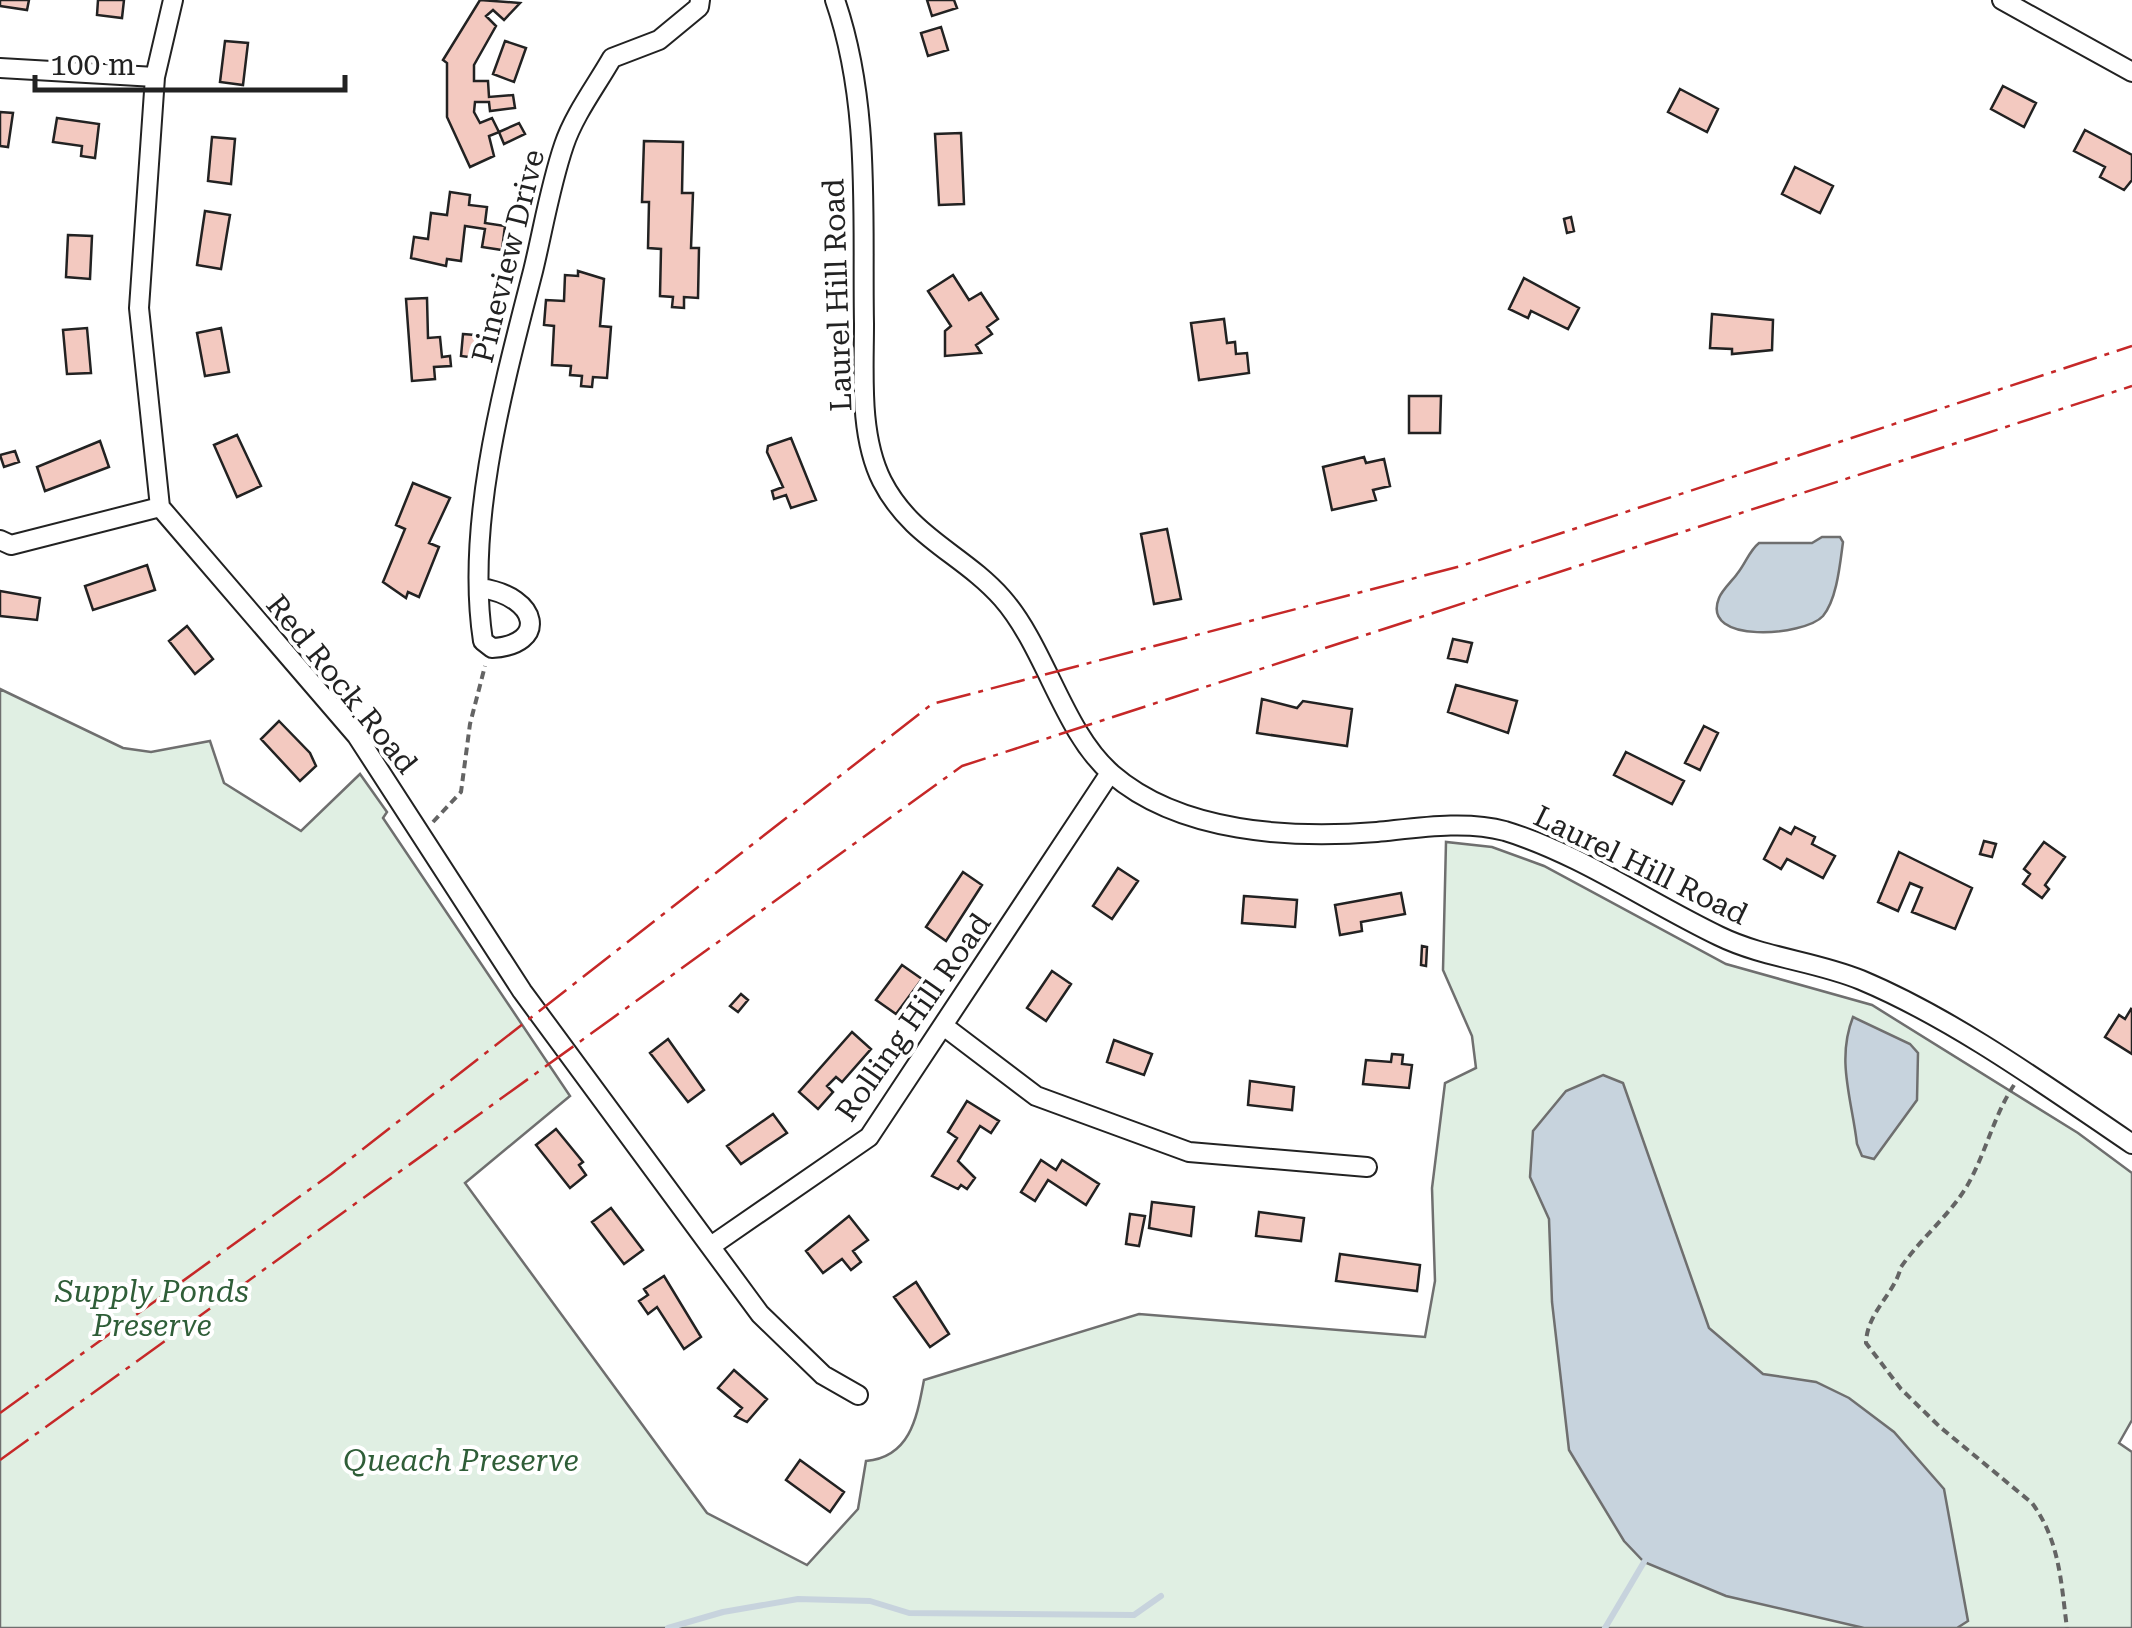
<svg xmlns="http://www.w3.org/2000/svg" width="2132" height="1628" font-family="'Roboto Serif',serif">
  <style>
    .green { fill: #e0efe3; stroke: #6f6f6f; stroke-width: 2.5 }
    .water { fill: #c7d3dd; stroke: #6f6f6f; stroke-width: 2.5 }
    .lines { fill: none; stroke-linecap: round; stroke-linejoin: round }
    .stream { stroke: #c7d3dd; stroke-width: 6 }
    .building { fill: #f3c9c0; stroke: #222; stroke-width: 2.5 }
    .street-casing { stroke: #222; stroke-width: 22 }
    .path { stroke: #646464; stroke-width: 4; stroke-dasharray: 8 5; stroke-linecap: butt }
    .street { stroke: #fff; stroke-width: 18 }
    .power { stroke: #c62828; stroke-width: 2.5; stroke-dasharray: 35 8 5 8; stroke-linecap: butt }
    .labels { text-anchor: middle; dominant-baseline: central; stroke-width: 8; stroke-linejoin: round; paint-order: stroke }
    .street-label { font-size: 30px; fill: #222; stroke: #fff }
    .park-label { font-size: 30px; font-style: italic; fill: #2f5e38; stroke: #fff }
  </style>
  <rect width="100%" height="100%" fill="#fff"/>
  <path class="green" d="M0 689 123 748 151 752 210 741 224 783 301 831 360 774 387 812 383 818 570 1096 465 1183 707 1513 807 1565 858 1509 866 1461C911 1457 917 1416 924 1380L1139 1314 1425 1337 1435 1281 1432 1188 1445 1083 1476 1068 1472 1036 1443 970 1446 842 1492 847 1544 866 1726 964 1872 1005 2078 1133 2132 1173V1420L2119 1443 2132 1452V1628H0Z"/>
  <path class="water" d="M1822 537H1840L1843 542C1840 564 1837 599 1823 616 1805 636 1700 645 1719 598 1722 590 1732 581 1737 574 1746 563 1749 551 1759 543H1812Z
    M1853 1017 1910 1044 1918 1053 1917 1100 1874 1159 1862 1156 1857 1144C1852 1100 1836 1060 1853 1017Z
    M1603 1075 1623 1083 1709 1328 1763 1374 1816 1382 1849 1398 1894 1432 1944 1489 1968 1621 1957 1628H1864L1726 1596 1644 1562 1624 1541 1569 1450 1552 1302 1549 1219 1530 1177 1533 1131 1566 1091Z"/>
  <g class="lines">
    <path class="stream" d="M668 1628 723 1612 798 1599 870 1601 909 1613 1134 1615 1161 1596
      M1605 1628 1644 1562"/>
  </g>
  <path class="building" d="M0 0H29L27 10 0 6Z
    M98 0H124L122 18 97 15Z
    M480 0 520 3 504 20 493 10 486 16 496 26 474 65V81H488L489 97 513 95 515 108 490 111 489 102H475L474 112 480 123 492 118 499 132 519 123 525 134 504 144 499 132 489 136 494 156 470 167 447 117V63L443 60Z
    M927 0H954L957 8 932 16Z
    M941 27 948 50 928 56 921 33Z
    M225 41 248 43 243 85 220 82Z
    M505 41 526 48 514 82 493 74Z
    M2003 86 2036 103 2024 127 1991 109Z
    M1680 89 1718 109 1707 132 1668 112Z
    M0 112 13 113 8 147 0 146Z
    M57 118 99 124 95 158 81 156 82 146 53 142Z
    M2085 130 2132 155V180L2124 190 2100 177 2105 167 2074 151Z
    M961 133 964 204 939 205 935 134Z
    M212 137 235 139 231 184 208 181Z
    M644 141 683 142 682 193H693L691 248H699L698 298 684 297V308L672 307 673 297 660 296 661 249 648 248 649 202H642Z
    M1795 167 1833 186 1820 213 1782 194Z
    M450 192 470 195 469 205 487 207 485 223 505 226 502 250 482 247 485 229 465 226 461 261 447 259 446 266 411 258 414 237 428 239 431 213 447 215Z
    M205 211 230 215 221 269 197 265Z
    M1571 217 1574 231 1567 233 1564 219Z
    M68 235 92 236 90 279 66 277Z
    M578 271 604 279 600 326 611 327 607 378 593 377 592 387 581 386 582 376 570 375 571 366 552 365 554 326 544 325 546 300 564 301 565 275 578 276Z
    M953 275 969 300 981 293 998 319 987 327 992 334 976 345 981 353 945 356V331L951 326 928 291Z
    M1524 278 1579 308 1568 329 1531 311 1528 318 1509 309Z
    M427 298 428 338 440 337 442 357 450 356 451 366 434 367 435 379 412 381 406 299Z
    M1712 314 1773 320 1772 350 1732 354V349L1710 348Z
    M1224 319 1227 343 1235 342 1236 354 1247 353 1249 373 1199 380 1191 323Z
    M87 328 91 373 67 374 63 330Z
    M221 328 229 372 205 376 197 333Z
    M463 334 487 336 484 359 461 356Z
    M1409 396H1441L1440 433H1409Z
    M237 435 261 486 237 497 214 445Z
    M791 438 816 500 791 508 786 495 774 499 772 491 783 487 767 452 768 446Z
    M100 441 109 467 45 491 37 467Z
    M15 451 19 462 4 467 0 455Z
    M1364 457 1366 463 1384 459 1390 486 1373 490 1376 500 1332 510 1323 467Z
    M413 483 450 498 429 543 439 547 419 597 408 592 406 598 383 582 405 529 396 525Z
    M1167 529 1181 599 1154 604 1141 534Z
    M147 565 155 590 93 610 85 586Z
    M0 591 40 598 37 620 0 616Z
    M187 626 213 659 195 674 169 641Z
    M1453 639 1472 643 1467 662 1448 658Z
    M1456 685 1517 701 1508 733 1448 712Z
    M1262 699 1297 708 1303 701 1352 709 1347 746 1257 733Z
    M279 721 310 753 316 766 300 781 261 739Z
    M1704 726 1718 733 1700 770 1685 763Z
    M1626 752 1684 781 1672 804 1614 775Z
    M1795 827 1815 837 1812 844 1835 856 1823 878 1787 859 1781 869 1764 859 1780 828 1791 834Z
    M1984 841 1996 844 1992 857 1980 854Z
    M2044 842 2065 857 2045 885 2049 889 2042 898 2023 884 2030 874 2024 869Z
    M1899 852 1972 888 1955 929 1912 912 1922 888 1910 883 1898 911 1878 902Z
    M1118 868 1138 881 1112 919 1093 906Z
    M963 872 982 885 946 941 926 927Z
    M1401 893 1405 914 1361 922 1362 931 1340 935 1335 905Z
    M1244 896 1297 900 1295 927 1242 923Z
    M1422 946 1427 947 1426 966 1421 965Z
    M902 965 922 979 896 1014 876 1000Z
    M1052 971 1071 984 1046 1021 1027 1008Z
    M741 994 748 1000 738 1012 730 1006Z
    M2131 1009 2132 1010V1054L2105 1037 2119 1015 2125 1019Z
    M852 1032 871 1049 842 1082 836 1077 827 1086 833 1092 818 1109 799 1092Z
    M668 1039 704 1090 688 1102 650 1053Z
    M1114 1040 1152 1054 1144 1075 1107 1062Z
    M1392 1054 1403 1055 1402 1064 1412 1065 1409 1088 1363 1084 1366 1060 1391 1062Z
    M1250 1081 1294 1087 1292 1110 1248 1105Z
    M967 1101 999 1121 991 1133 980 1126 958 1161 975 1178 967 1189 961 1185 958 1189 932 1176 957 1138 948 1132Z
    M773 1114 787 1133 741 1164 727 1146Z
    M556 1129 583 1162 579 1165 586 1175 570 1188 536 1145Z
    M1041 1160 1056 1170 1062 1160 1099 1184 1086 1205 1048 1180 1035 1201 1021 1192Z
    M1152 1202 1194 1207 1191 1236 1149 1228Z
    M611 1208 643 1250 624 1264 592 1222Z
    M1259 1212 1304 1218 1301 1241 1256 1236Z
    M1130 1214 1145 1216 1139 1246 1126 1244Z
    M849 1216 868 1240 853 1251 861 1262 851 1270 842 1259 823 1273 806 1251Z
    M1340 1254 1420 1265 1417 1291 1336 1281Z
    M664 1276 701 1337 684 1349 657 1307 648 1314 639 1301 648 1295 644 1289Z
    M916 1282 949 1334 930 1347 894 1297Z
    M734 1370 767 1399 747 1422 735 1416 742 1408 718 1388Z
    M800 1460 844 1492 830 1512 786 1480Z"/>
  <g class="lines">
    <g class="street-casing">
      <path id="street" d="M173 0 155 77 139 308 160 507 357 736 522 991 760 1314 823 1375 858 1395
        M835 0C871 104 862 216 864 324 864 374 859 435 882 481 911 538 963 554 1002 598 1046 648 1063 732 1112 774 1180 833 1292 839 1377 832 1417 828 1465 820 1505 831 1580 854 1648 902 1719 936 1764 958 1815 961 1861 980 1954 1019 2048 1087 2132 1144
        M2002 0 2132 72
        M0 68 155 77
        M0 540 11 545 160 507
        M481 588C540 597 548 645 492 648L483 641C465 524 504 384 533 271 543 230 550 186 564 145 574 115 596 86 612 58L659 40 699 7 700 0
        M945 1027 1036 1096 1189 1152 1367 1167
        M711 1246 869 1137 1110 773"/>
    </g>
    <path class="path" d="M433 822 461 792 470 724 485 666
      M2014 1085C1993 1117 1986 1153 1967 1186 1949 1216 1921 1238 1901 1267 1894 1295 1867 1312 1866 1343L1901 1389 1940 1427 2032 1503C2060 1541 2061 1583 2067 1628"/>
    <use href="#street" class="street"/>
    <path class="power" d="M0 1413 331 1174 932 704 1461 566 2132 346
      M0 1460 962 766 2132 386"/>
  </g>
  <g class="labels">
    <g class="street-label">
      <text transform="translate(508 256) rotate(-76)">Pineview Drive</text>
      <text transform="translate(837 295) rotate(-92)">Laurel Hill Road</text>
      <text transform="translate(342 684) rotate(51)">Red Rock Road</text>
      <text transform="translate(1641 865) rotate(26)">Laurel Hill Road</text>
      <text transform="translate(913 1017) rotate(-55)">Rolling Hill Road</text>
    </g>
    <g class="park-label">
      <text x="152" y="1291">Supply Ponds<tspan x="152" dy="34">Preserve</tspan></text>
      <text x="461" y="1460">Queach Preserve</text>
    </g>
  </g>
  <path d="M35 75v15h310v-15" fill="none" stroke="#222222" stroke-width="5"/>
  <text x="50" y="75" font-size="30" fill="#222222" stroke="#ffffff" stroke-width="8" paint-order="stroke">100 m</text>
</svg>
